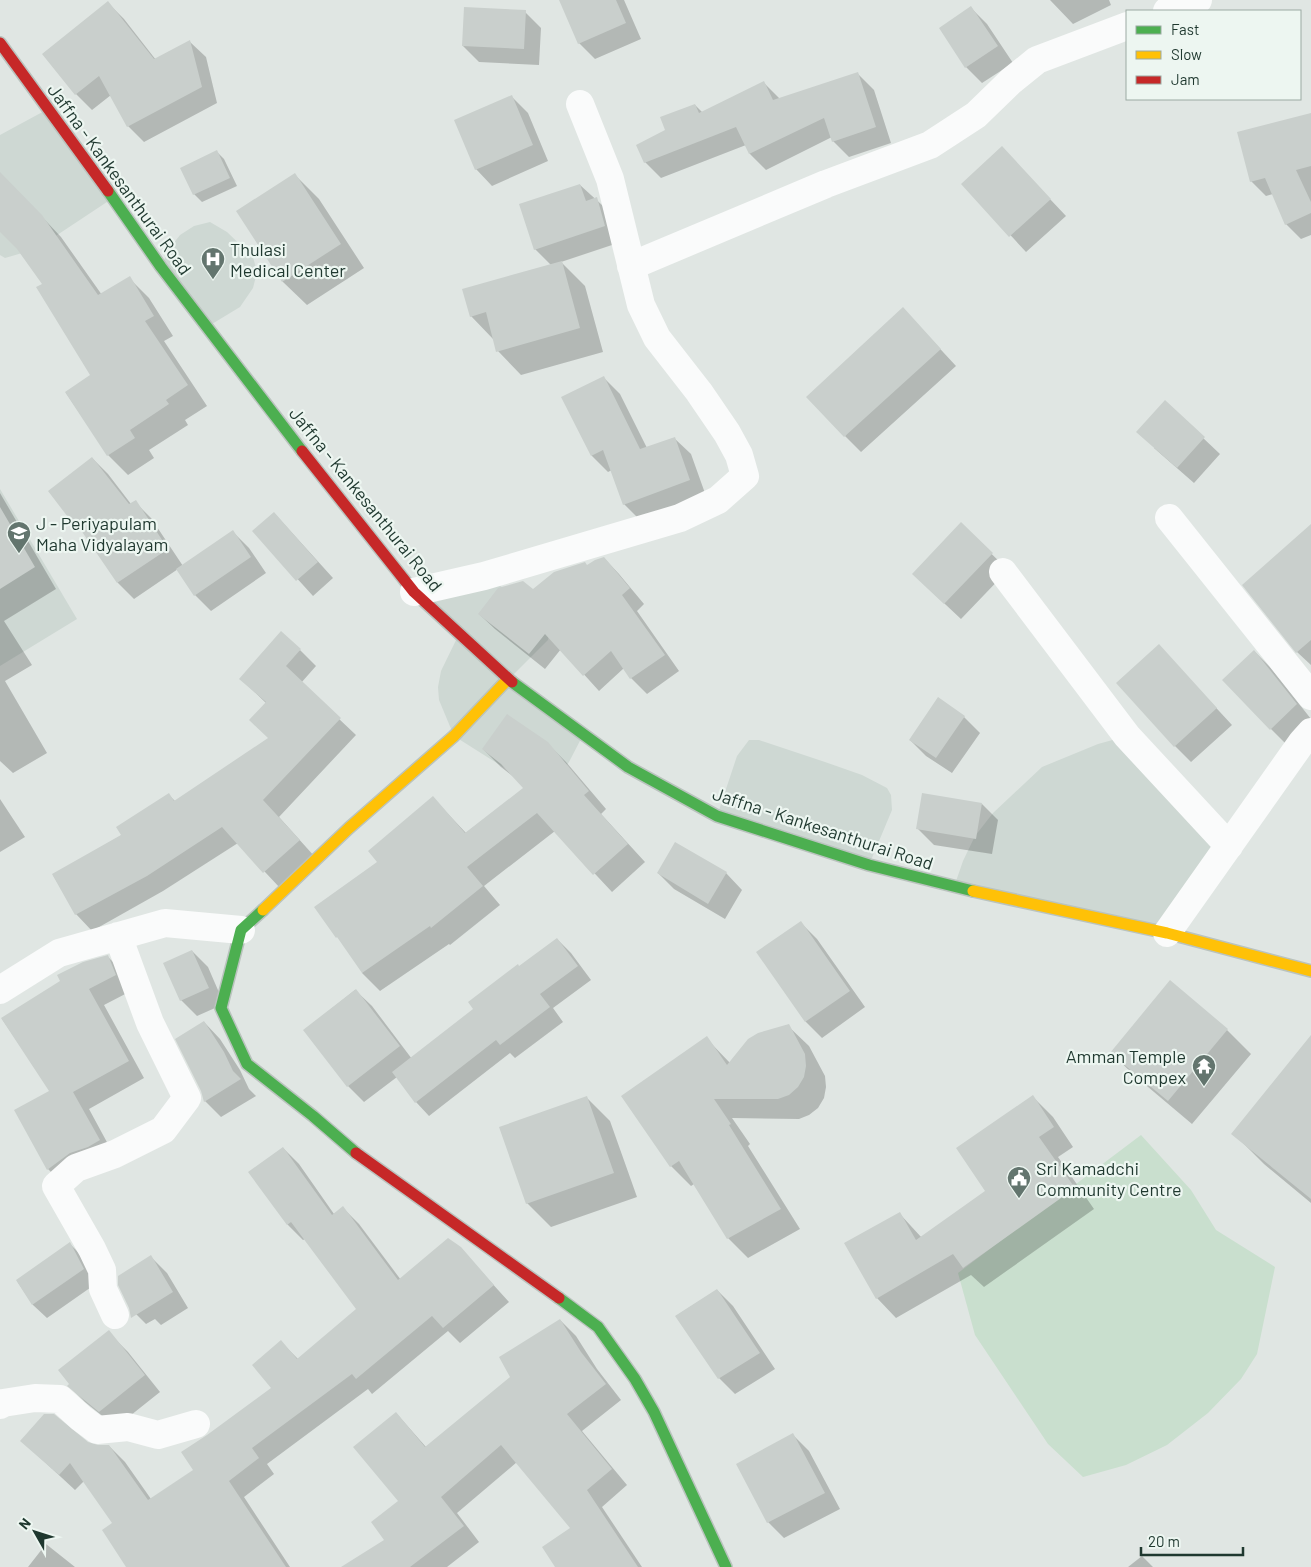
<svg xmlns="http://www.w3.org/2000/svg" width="1311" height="1567" font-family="Barlow,sans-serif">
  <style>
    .built { fill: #ced8d3 }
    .green { fill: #c9dfce }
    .shadow { fill: #0003 }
    .building { fill: #c9cfcc }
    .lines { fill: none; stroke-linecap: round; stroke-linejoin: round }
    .fast-casing { stroke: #bac3be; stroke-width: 14 }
    .slow-casing { stroke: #bac3be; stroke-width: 14 }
    .jam-casing { stroke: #bac3be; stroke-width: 14 }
    .street { stroke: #fafbfb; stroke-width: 28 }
    .fast { stroke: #4caf50; stroke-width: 11 }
    .slow { stroke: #ffc107; stroke-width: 11 }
    .jam { stroke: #c62828; stroke-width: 11 }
    .labels { text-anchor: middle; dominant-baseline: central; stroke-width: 4.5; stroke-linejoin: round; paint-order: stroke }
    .street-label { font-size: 18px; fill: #1f382f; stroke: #edf6f1 }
    .poi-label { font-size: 18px; fill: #1f382f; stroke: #edf6f1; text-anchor: start }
  </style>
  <rect width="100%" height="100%" fill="#e0e6e3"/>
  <path class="built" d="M48 109 113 198 36 249 5 258 0 255V135Z
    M210 222 227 232 253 257 257 272 253 288 240 307 207 327 161 267 169 249 180 235 194 226Z
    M0 489 77 619 0 666Z
    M484 576 539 610 551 624 548 640 509 679 583 735 569 762 561 774 529 779 503 767 454 736 439 700 438 687 441 671 459 634 414 592Z
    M1127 736 1229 846 1167 933 954 887 963 861 975 836 993 813 1042 767 1098 744Z
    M749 740H759L825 762 862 775 887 788 891 795 892 810 869 865 717 816 737 756Z"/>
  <path class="green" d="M1141 1135 1191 1190 1216 1230 1275 1267 1257 1354 1241 1379 1208 1413 1167 1445 1126 1465 1083 1477 1048 1444 975 1335 958 1273Z"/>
  <path class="shadow" d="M561 0H624L641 39 595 59 579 43Z
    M1050 0H1109L1111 5 1073 24Z
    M108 3 124 19 156 60 190 42 206 57 217 103 144 142 128 126 111 95 92 110 76 94 43 54Z
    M971 8 987 24 1013 63 982 83 966 67 941 28Z
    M525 12 541 28 539 65 479 62 463 46Z
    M858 74 874 90 891 143 849 157 833 141 832 137 766 170 750 154 746 145 661 178 645 162 667 131 695 105 703 113 764 83 780 99Z
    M512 97 528 113 548 161 492 186 476 169Z
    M1311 119V235L1301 239 1286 224 1273 194 1266 196 1251 181Z
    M1002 148 1066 216 1026 252 963 184Z
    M216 151 224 159 237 186 202 202 194 194Z
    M295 175 319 199 364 268 307 305 283 282 238 211Z
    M580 185 613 215 621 242 561 262 585 286 603 352 521 375 498 351 494 340 471 316 551 265 535 249Z
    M0 192 29 203 61 237 102 295 129 278 149 298 173 336 164 341 207 406 185 420 188 425 149 450 154 458 128 475 108 455 66 393 92 375 43 284 18 249 0 230Z
    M918 325 956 366 861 452 845 436Z
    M604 378 620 394 647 448 674 438 691 454 706 496 640 520 624 504 612 470 608 472 592 456 563 398Z
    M1165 402 1220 454 1194 483 1154 448Z
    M92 458 108 474 131 504 135 502 151 518 183 566 233 532 249 548 266 573 211 611 195 595 178 569 134 599 118 583 85 533 50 491Z
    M0 493 56 589 4 621 32 665 5 681 47 753 13 773 0 761Z
    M274 513 333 578 313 596 254 531Z
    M961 524 1008 570 961 619 930 590Z
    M1311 527V665L1297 652Z
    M604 558 619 574 644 604 637 611 679 671 647 694 631 678 624 668 599 691 561 649 545 669 495 629 479 614 588 567Z
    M1159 646 1232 725 1191 762 1175 746Z
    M300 650 316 666 301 683 356 735 279 817 315 857 280 888 238 843 163 891 92 931 76 914 53 875 122 835 169 795 176 802 269 739 266 703 241 679Z
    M1254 651 1270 667 1311 719 1287 745 1271 729Z
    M964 717 980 733 952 773 926 756 910 740Z
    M547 743 566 762 606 809 601 814 645 862 612 892 555 831 484 886 500 905 450 945 449 944 380 991 362 973 379 863 433 798 466 833 525 788 514 777 501 767 483 749Z
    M0 799 25 837 0 852Z
    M982 804 998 820 992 854 934 845 918 829Z
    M676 844 726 873 742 890 725 919 674 889 658 873Z
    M801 923 817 939 865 1007 822 1038 806 1022 758 953Z
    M557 939 571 953 591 980 553 1008 563 1022 515 1058 510 1053 429 1116 416 1102 397 1077 364 1102 348 1086 305 1030 355 990 372 1006 412 1059 475 1009 519 967Z
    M192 951 208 967 224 1004 197 1016 181 1000Z
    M108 957 124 973 131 991 104 1005 144 1078 89 1109 115 1157 64 1185 48 1169 51 1091 2 1019Z
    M204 1022 220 1039 240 1070 249 1089 256 1096 221 1117 205 1101Z
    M788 1026 809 1046 825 1076 826 1087 824 1098 818 1108 809 1115 799 1119 732 1118 750 1144 748 1146 800 1229 748 1258 728 1238 694 1184 691 1186 671 1166 706 1038 730 1063Z
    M1227 1030 1251 1054 1192 1124 1135 1076 1111 1053Z
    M1311 1037V1203L1264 1164 1233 1133Z
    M586 1097 610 1121 637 1197 551 1227 527 1203Z
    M1033 1097 1053 1117 1073 1147 1058 1157 1094 1209 984 1287 971 1275 896 1318 877 1298 899 1213 922 1238 987 1191Z
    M283 1148 299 1164 334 1214 343 1208 359 1224 401 1280 460 1248 509 1302 460 1343 448 1331 372 1394 368 1389 267 1464 274 1474 244 1497 290 1567H138L114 1524 84 1481 75 1490 22 1441 87 1444 98 1447 109 1446 125 1462 151 1499 195 1470 273 1388 281 1342 298 1359 358 1310 305 1239 303 1240 288 1225 250 1172Z
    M70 1244 84 1258 97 1283 47 1318 33 1305 17 1281Z
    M151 1257 167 1273 188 1308 161 1325 155 1319 146 1324 130 1308Z
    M717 1290 733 1306 775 1369 735 1394 719 1378 676 1316Z
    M560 1320 576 1336 597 1369 621 1400 582 1431 627 1485 602 1507 642 1567H557L572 1528 517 1462 457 1513 479 1542 447 1567H344L386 1540 399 1502 396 1413 426 1447 512 1377Z
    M112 1336 128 1352 160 1392 116 1427 85 1402 69 1386Z
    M793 1435 809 1451 840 1509 784 1538 768 1522 738 1464Z
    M46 1544 75 1567H28Z
    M1142 1556 1153 1567H1128Z"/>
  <path class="building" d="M559 0H616L626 23 578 44Z
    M108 1 154 59 190 40 202 87 127 127 99 76 75 95 42 54Z
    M971 6 998 46 965 68 939 28Z
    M464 7 526 10 524 49 462 46Z
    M858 72 876 127 832 142 824 118 749 154 736 127 644 163 636 145 665 130 660 117 695 104 699 113 764 81 773 100Z
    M512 95 533 145 475 170 454 120Z
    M1311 113V166L1296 170 1311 202V213L1285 225 1265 178 1250 182 1237 132Z
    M1002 146 1051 199 1009 237 961 184Z
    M217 150 230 178 193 195 180 168Z
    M0 172 42 215 98 295 130 276 154 316 145 321 188 385 166 400 169 404 130 430 135 438 107 456 65 392 90 375 36 287 42 284 17 249 0 232Z
    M295 173 341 244 282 282 236 211Z
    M580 184 586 201 597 197 605 226 534 250 519 204Z
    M562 261 580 328 496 352 486 312 470 317 462 289Z
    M903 307 941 349 844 437 806 397Z
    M604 376 640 449 675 437 690 480 623 505 603 450 591 456 561 397Z
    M1165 400 1205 437 1177 468 1136 432Z
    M92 457 129 504 136 500 168 549 117 583 76 523 74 525 48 491Z
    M0 507 35 567 0 589Z
    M274 512 318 562 296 581 252 531Z
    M961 522 993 553 944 604 912 574Z
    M1311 524V640L1296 653 1242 585Z
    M233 530 251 557 194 596 176 569Z
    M604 557 630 588 622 595 665 655 630 679 611 651 583 676 545 634 529 654 478 614 498 588 523 581 533 589 554 572 585 562 587 565 595 560Z
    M281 631 301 649 286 666 341 718 263 800 300 840 263 873 222 827 147 876 75 915 52 874 121 835 116 827 169 793 174 801 268 738 249 720 266 702 239 679Z
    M1159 644 1217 708 1174 747 1116 683Z
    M1254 650 1297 704 1270 730 1222 680Z
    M938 697 965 716 936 758 909 740Z
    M507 714 548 742 589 791 584 795 628 844 593 875 537 813 467 867 483 886 431 928 430 926 362 973 337 937 336 938 314 907 377 862 368 851 433 796 465 833 523 788 501 764 482 749Z
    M922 793 982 803 976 839 916 829Z
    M675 842 727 872 708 904 657 873Z
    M801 921 850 991 805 1022 756 952Z
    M557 938 578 966 540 994 550 1007 500 1045 496 1040 415 1103 392 1072 473 1009 468 1002 518 964 519 966Z
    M192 950 209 988 180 1001 163 963Z
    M108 955 116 975 89 989 129 1061 73 1092 100 1140 88 1147 70 1153 47 1170 14 1110 49 1091 1 1018 60 981 57 975 83 962Z
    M1170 980 1228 1029 1168 1101 1110 1053Z
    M356 989 400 1046 347 1087 303 1030Z
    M204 1021 224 1052 233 1071 241 1079 204 1102 201 1091 175 1039Z
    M789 1024 805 1054 806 1066 804 1077 798 1087 789 1095 778 1099H714L731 1124 729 1125 781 1209 727 1239 679 1161 670 1167 621 1096 707 1036 727 1065 748 1039 758 1033Z
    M1311 1035V1199L1231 1134Z
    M1033 1095 1054 1127 1039 1137 1075 1188 963 1268 953 1254 876 1299 844 1243 900 1212 916 1240 985 1191 956 1148Z
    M587 1096 614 1173 526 1204 499 1127Z
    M283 1147 332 1215 343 1206 398 1280 448 1238 461 1247 494 1285 443 1328 432 1316 356 1379 352 1374 252 1448 259 1458 229 1481 286 1567H126L102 1530 112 1523 70 1463 59 1475 20 1441 44 1414H54L88 1442 98 1445H109L148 1500 193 1470 181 1452 207 1435 271 1388 252 1365 281 1340 297 1359 356 1309 291 1222 287 1225 248 1172Z
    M70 1242 84 1269 32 1305 16 1280Z
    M151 1255 173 1292 131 1318 129 1308 118 1285V1276Z
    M717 1289 760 1353 718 1379 675 1316Z
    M560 1319 581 1352 606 1384 567 1414 612 1469 587 1490 638 1567H555L542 1547 570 1528 501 1445 441 1497 464 1526 410 1567H341L384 1540 371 1522 398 1501 353 1447 396 1412 425 1447 510 1377 499 1357Z
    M109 1330 145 1375 99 1412 67 1386 69 1384 58 1370Z
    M793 1433 825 1493 767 1523 736 1464Z"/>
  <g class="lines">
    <g class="fast-casing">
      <path id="fast" d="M108 191 161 267 302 451
        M512 682 628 767 717 816 869 865 973 891
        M263 910 241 930 221 1008 247 1064 313 1116 356 1153
        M559 1298 598 1327 635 1379 654 1412 726 1567"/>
    </g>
    <g class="slow-casing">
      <path id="slow" d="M973 891 1167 933 1311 971
        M263 910 349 828 454 736 508 679"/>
    </g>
    <g class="jam-casing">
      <path id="jam" d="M0 43 108 191
        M302 451 414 592 512 682
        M356 1153 559 1298"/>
    </g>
    <path class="street" d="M1167 11 1198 0
      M631 266 826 184 930 145 976 115 1011 81 1037 60 1127 26
      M1169 518 1311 696
      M1003 572 1127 736 1229 846
      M414 592 484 576 680 518 718 500 745 476 739 455 727 433 699 392 657 338 641 305 610 179 580 104
      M1167 933 1302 742 1311 732
      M0 990 59 953 165 923 241 930
      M115 1315 103 1289 102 1270 92 1249 56 1186 76 1168 115 1154 163 1130 187 1098 150 1023 118 936
      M0 1405 3 1403 35 1398 60 1399 81 1418 97 1430 128 1427 158 1435 196 1424"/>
    <use href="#fast" class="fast"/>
    <use href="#slow" class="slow"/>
    <use href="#jam" class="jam"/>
  </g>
  <defs>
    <g id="hospital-pin" transform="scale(1.25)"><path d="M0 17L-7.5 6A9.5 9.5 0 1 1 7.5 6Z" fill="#63756e" stroke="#edf6f1"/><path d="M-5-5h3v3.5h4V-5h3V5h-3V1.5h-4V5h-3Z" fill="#fff"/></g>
    <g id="school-pin" transform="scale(1.25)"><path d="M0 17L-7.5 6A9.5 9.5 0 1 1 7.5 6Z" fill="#63756e" stroke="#edf6f1"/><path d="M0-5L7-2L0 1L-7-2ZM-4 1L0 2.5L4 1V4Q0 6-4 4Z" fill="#fff"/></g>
    <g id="temple-pin" transform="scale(1.25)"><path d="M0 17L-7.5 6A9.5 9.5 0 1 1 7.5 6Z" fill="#63756e" stroke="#edf6f1"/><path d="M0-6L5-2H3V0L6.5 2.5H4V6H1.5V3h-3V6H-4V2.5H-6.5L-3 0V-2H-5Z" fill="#fff"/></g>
    <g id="civic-pin" transform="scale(1.25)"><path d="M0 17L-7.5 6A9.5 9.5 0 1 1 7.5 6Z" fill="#63756e" stroke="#edf6f1"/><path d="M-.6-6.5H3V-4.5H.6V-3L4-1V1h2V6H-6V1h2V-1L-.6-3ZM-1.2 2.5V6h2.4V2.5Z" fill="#fff"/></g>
  </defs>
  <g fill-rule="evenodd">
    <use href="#hospital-pin" x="213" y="259"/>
    <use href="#school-pin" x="19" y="533"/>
    <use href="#temple-pin" x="1204" y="1066"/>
    <use href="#civic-pin" x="1019" y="1178"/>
  </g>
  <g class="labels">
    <g class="street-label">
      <text transform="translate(120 179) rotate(54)">Jaffna - Kankesanthurai Road</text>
      <text transform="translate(366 499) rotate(51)">Jaffna - Kankesanthurai Road</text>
      <text transform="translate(823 828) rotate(18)">Jaffna - Kankesanthurai Road</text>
    </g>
    <g class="poi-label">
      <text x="230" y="249">Thulasi<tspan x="230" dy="21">Medical Center</tspan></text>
      <text x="36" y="523">J - Periyapulam<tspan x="36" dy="21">Maha Vidyalayam</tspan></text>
      <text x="1186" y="1056" text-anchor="end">Amman Temple<tspan x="1186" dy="21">Compex</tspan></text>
      <text x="1036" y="1168">Sri Kamadchi<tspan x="1036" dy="21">Community Centre</tspan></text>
    </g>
  </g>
  <rect x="1126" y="10" width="175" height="90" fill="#edf6f1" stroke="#9baaa3"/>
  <rect x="1136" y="26" width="25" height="8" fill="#4caf50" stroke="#9baaa3"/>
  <text x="1171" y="35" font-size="15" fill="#1f382f">Fast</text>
  <rect x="1136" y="51" width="25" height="8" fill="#ffc107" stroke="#9baaa3"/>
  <text x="1171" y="60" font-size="15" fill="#1f382f">Slow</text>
  <rect x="1136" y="76" width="25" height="8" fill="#c62828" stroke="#9baaa3"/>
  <text x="1171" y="85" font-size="15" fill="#1f382f">Jam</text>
  <g transform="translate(35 1532) rotate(309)" stroke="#edf6f1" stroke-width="4" paint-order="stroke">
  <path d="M0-4L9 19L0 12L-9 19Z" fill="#1f382f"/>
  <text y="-8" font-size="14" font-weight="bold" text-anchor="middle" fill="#1f382f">N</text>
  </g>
  <path d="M1141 1547v8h102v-8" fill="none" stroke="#1f382f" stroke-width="2.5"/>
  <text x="1148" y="1547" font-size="15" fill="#1f382f" stroke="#edf6f1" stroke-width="4" paint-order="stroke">20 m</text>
</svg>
